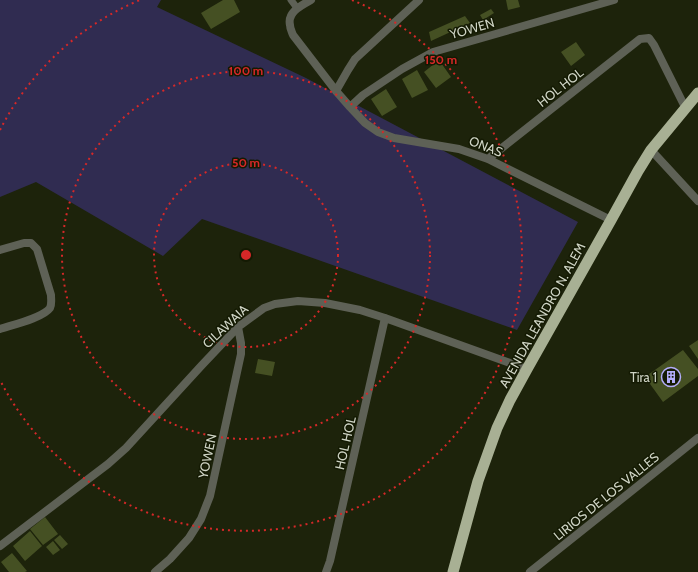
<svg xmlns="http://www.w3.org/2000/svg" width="698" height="572" font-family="Cabin,sans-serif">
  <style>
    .green { fill: #302c51 }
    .building { fill: #455023 }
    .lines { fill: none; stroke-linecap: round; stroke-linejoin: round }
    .service { stroke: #5e6156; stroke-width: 7 }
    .minor { stroke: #5e6156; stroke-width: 8 }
    .trunk { stroke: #a8b094; stroke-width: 11 }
    .ring { fill: none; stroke: #d62828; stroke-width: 2; stroke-dasharray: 2 4 }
    .labels { text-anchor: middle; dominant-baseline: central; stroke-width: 3; stroke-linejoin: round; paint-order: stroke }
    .street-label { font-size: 13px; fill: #cfd4c5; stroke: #141a03 }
    .poi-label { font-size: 13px; fill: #cfd4c5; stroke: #141a03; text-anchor: end }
    .centre { fill: #d62828; stroke: #141a03; stroke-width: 2 }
    .ring-label { font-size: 12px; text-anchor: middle; font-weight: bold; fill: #d62828; stroke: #141a03; stroke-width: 3; stroke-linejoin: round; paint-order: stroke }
  </style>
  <rect width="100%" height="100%" fill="#1d230b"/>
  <path class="green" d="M0 0H161L157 7 306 78 578 222 517 330 202 219 163 256 36 182 0 197Z"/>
  <path class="building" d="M223 0H234L240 12 211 29 201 13Z
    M506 0H518L520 7 508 10Z
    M491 9 494 13 483 20 480 15Z
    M465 16 470 23 431 41 429 32Z
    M576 42 585 55 571 66 561 52Z
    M439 60 451 77 436 88 424 72Z
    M417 70 428 90 412 98 402 79Z
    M386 89 397 107 382 116 371 99Z
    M698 340V359L689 346Z
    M683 350 698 369V376L663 402 645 377Z
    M258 359 275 362 272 376 255 373Z
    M45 517 58 534 43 545 30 529Z
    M30 531 42 546 25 561 13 546Z
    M60 535 68 544 62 549 54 540Z
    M53 541 60 550 53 555 46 547Z
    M12 553 27 571 25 572H9L1 562Z"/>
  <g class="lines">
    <path class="service" d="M291 0 297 8"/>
    <path class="minor" d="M311 0C302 5 287 12 290 25 290 29 292 32 293 35L336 91 350 107 365 123 378 132 394 138 459 149 488 159 611 220
      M336 91 348 70 355 59 419 0
      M350 107 363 95 402 69 433 52 614 0
      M651 150 698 201
      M488 159 640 39 649 38 654 45 685 107
      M0 250 24 243H31L37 249 51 295C51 300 52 304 50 308 43 318 12 325 0 329
      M0 546 108 464 126 448 202 365 238 327 264 308 275 304 298 301 325 303 360 310 385 318 527 369
      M155 572 170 559 189 538 201 519 210 496 241 354V343L238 327
      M326 572 330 561 385 318
      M530 572 698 438"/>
    <path class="trunk" d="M453 572 478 481 487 456 497 428 510 400 527 369 611 220 638 171 651 150 698 93"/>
  </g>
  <g class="ring">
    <circle cx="246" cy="255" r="92"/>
    <circle cx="246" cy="255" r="184"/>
    <path d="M0 130A276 276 0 0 1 140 0M352 0A276 276 0 1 1 0 380"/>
  </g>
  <defs>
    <g id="building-ring" transform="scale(1)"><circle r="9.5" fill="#141a03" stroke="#b3adf9" stroke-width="1.5"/><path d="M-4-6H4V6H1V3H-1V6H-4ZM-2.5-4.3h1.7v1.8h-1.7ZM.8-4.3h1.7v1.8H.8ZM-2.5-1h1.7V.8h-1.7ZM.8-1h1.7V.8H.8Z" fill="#b3adf9"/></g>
  </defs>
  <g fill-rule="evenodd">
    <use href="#building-ring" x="671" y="377"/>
  </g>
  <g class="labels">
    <g class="street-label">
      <text transform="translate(472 28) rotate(-16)">YOWEN</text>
      <text transform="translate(560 87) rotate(-38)">HOL HOL</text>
      <text transform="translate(486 146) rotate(22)">ONAS</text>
      <text transform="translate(542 315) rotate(-61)">AVENIDA LEANDRO N. ALEM</text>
      <text transform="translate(225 326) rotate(-43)">CILAWAIA</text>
      <text transform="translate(345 443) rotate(-77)">HOL HOL</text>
      <text transform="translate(207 456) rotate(-78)">YOWEN</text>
      <text transform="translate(606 496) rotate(-39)">LIRIOS DE LOS VALLES</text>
    </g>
    <g class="poi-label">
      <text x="657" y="377">Tira 1</text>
    </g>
  </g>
  <circle cx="246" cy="255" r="6" class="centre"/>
  <g class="ring-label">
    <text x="441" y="64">150 m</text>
    <text x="246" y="75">100 m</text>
    <text x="246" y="167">50 m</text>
  </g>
</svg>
